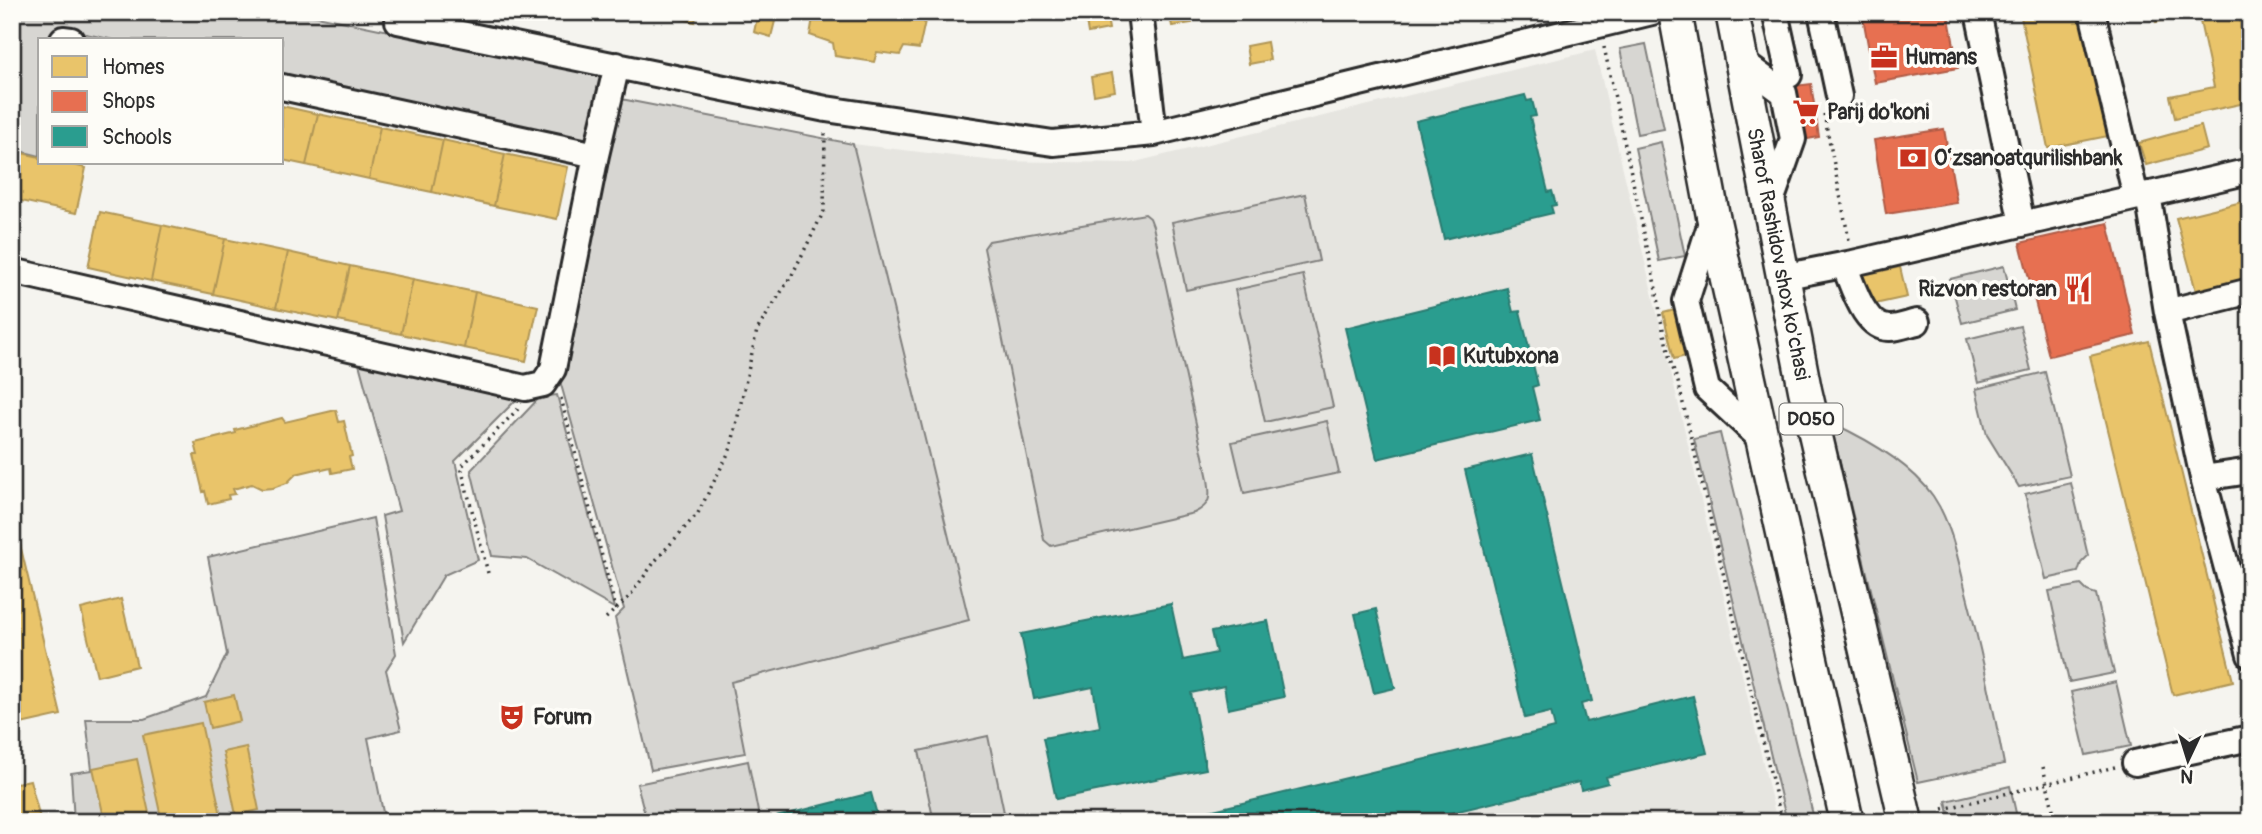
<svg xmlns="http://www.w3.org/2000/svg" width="2262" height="834" font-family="Pangolin,sans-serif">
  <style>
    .built { fill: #e6e5e0 }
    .green { fill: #d7d6d2; stroke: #81807e; stroke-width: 2 }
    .homes { fill: #e9c46a; stroke: #b09657; stroke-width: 2 }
    .shops { fill: #e76f51; stroke: #af5b46; stroke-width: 2 }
    .schools { fill: #2a9d8f; stroke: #2a7b71; stroke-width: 2 }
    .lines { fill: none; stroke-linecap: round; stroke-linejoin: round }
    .minor-casing { stroke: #2b2b2b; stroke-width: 30 }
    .major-casing { stroke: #2b2b2b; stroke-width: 37 }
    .path { stroke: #2b2b2b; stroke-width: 3.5; stroke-dasharray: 2 5; stroke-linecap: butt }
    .minor { stroke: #fdfcf7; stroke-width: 24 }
    .major { stroke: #fdfcf7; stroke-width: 32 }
    .labels { text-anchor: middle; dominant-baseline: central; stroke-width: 7; stroke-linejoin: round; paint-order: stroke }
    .shield { fill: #fdfcf7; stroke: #6a6a68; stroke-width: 2 }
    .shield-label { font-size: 19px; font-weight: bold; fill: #2b2b2b }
    .poi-label { font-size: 21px; font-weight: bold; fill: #2b2b2b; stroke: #fdfcf7; text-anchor: start }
    .street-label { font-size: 21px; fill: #2b2b2b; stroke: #fdfcf7 }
  </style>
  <rect width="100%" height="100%" fill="#f5f4ef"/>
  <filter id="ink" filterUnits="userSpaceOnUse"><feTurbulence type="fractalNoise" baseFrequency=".0143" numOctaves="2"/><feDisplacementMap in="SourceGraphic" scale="14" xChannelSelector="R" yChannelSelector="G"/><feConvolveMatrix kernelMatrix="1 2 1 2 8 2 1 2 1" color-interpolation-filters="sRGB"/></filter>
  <g filter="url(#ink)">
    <path class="built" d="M1595 50 1777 822H760L730 683 969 619 853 144 995 161 1131 163Z"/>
    <path class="green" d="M12 12H298L604 76 589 145 282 77V40H114L58 28 55 40H40V156L12 149Z
      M1646 44 1664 129 1637 134 1620 49Z
      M616 98 853 144 969 620 731 682 745 753 651 770 615 618 624 609 560 381Z
      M1661 142 1685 256 1659 261 1635 148Z
      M1305 194 1319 261 1186 290 1172 222Z
      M1145 214 1150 218 1153 226 1208 479C1211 497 1211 505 1194 513L1051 546 1044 540 984 248 989 241Z
      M2004 266 2015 310 1962 323 1950 279Z
      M1303 275 1333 407 1265 422 1235 290Z
      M2020 326 2031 370 1978 383 1967 339Z
      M358 360 520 396 455 461 478 560 444 575 404 642 382 516 399 511Z
      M2045 372 2070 476 2019 487 1987 435 1976 389Z
      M557 395 614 608 527 559 492 556 471 470 540 397Z
      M1327 421 1339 473 1244 493 1232 442Z
      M1830 422C1867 439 1910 463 1933 496 1952 524 1958 560 1966 592 1981 649 1993 706 2004 764L1918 782Z
      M1720 433 1814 819 1787 822 1694 439Z
      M2071 483 2088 556 2081 563 2078 572 2046 579 2025 494Z
      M373 518 396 654 386 670 401 730 368 738 385 822H74L71 773 92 770 86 719H144L206 697 227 654 208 557Z
      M2081 585 2087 591 2096 594 2114 673 2069 682 2049 591Z
      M2116 682 2131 746 2086 755 2071 692Z
      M988 736 1006 822H934L919 751Z
      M748 761 760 822H647L637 784Z
      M2010 786 2018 822H1951L1946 801Z"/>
    <path class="homes" d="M679 12H697L695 22 677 18Z
      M814 12H927L919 49 904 47 900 55 877 52 874 62 835 56 833 43 810 35Z
      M1106 12 1109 29 1088 33 1085 15Z
      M1169 12H1190L1192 23 1172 26Z
      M2020 12H2082L2108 136 2048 148Z
      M2154 12H2198L2156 22Z
      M2198 12H2247L2250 27V102L2175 118 2170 96 2214 87Z
      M757 18 775 21 771 37 754 32Z
      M1267 42 1270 60 1249 64 1246 46Z
      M1112 73 1115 91 1094 95 1091 77Z
      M282 106 318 114 306 165 282 160Z
      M318 114 380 127 369 179 306 165Z
      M2201 126 2207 149 2146 165 2139 143Z
      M380 127 443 140 432 192 369 179Z
      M443 140 505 154 494 206 432 192Z
      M12 151 40 157V163H64L86 168 76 213 12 199Z
      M505 154 568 167 557 219 494 206Z
      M2250 200V279L2196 291 2176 218Z
      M100 212 162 225 151 281 88 267Z
      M162 225 225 239 213 294 151 281Z
      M225 239 288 252 276 308 213 294Z
      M288 252 350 266 338 321 276 308Z
      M350 266 413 279 401 334 338 321Z
      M1900 267 1907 297 1870 305 1863 275Z
      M413 279 475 292 464 348 401 334Z
      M475 292 538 306 526 361 464 348Z
      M1675 310 1686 356 1674 359 1663 313Z
      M2149 341 2233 681 2173 695 2090 356Z
      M336 410 339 422 344 421 352 456 349 457 352 469 332 473 331 468 322 470 321 468 296 474 287 483 273 488 262 489 252 484 233 489 235 494 228 495 229 499 208 504 205 491 203 492 194 455H198L195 443 236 433 235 430 282 418 285 422Z
      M12 511 61 715 12 726Z
      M121 599 137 666 97 676 81 609Z
      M234 695 240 721 210 728 204 702Z
      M201 723 222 820 213 822H162L143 735Z
      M246 747 259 810 236 815 223 752Z
      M137 759 151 822H105L93 768Z
      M30 780 41 822H12V784Z"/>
    <path class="shops" d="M1862 12H1948L1958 68 1875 83Z
      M1811 84 1819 137 1802 140 1794 86Z
      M1944 129 1957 203 1886 214 1874 140Z
      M2108 223 2135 335 2049 356 2020 243Z"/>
    <path class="schools" d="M1525 95 1527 101 1532 100 1536 116 1530 117 1548 192 1552 191 1556 205 1551 206 1553 213 1444 239 1416 121Z
      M1507 288 1513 312 1520 311 1538 385 1532 387 1540 420 1377 459 1345 328Z
      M1532 454 1592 701 1581 704 1586 722 1693 696 1707 753 1606 777 1608 783 1581 790 1579 782 1413 822H1163L1555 728 1551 712 1525 718 1465 470Z
      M1171 604 1183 660 1216 653 1211 632 1268 621 1284 697 1228 709 1224 686 1191 693 1206 769 1056 799 1043 738 1100 727 1093 687 1034 699 1021 634Z
      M1376 609 1395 688 1374 693 1355 614Z
      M871 793 879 822H773L772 818Z"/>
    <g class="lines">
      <g class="minor-casing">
        <path id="minor" d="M1140 12 1154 133
          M1775 12 1789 75
          M1821 12 1839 96
          M1978 12 2022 224
          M2092 12 2136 197
          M398 21 826 109 1053 143 1154 133 1652 12
          M63 39 71 40
          M1742 62 1784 93 1793 139 1769 207
          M282 87 596 155
          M2148 194 2167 312 2250 291
          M1713 216 1686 301 1707 389 1762 440
          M1844 265C1853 285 1864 329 1890 328 1899 328 1908 324 1917 322
          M12 271 525 388 543 384 553 369 596 155 617 65
          M1782 277 1853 263 2250 171
          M2167 312 2203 478 2250 471
          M2203 478 2250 655
          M2135 763 2250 738"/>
      </g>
      <g class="major-casing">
        <path id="major" d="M1675 12 1713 216 1847 822
          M1732 12 1805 390 1906 822"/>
      </g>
      <path class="path" d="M1604 47 1659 303 1660 316 1670 360 1678 382 1782 822
        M1824 114 1849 240
        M561 398 616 610
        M488 573 461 467 518 409
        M606 618 629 597 656 560 698 513 731 448 757 330 792 275 824 211 825 131
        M2043 767 2056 822
        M1943 809 2115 767"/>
      <use href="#minor" class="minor"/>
      <use href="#major" class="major"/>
    </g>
  </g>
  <defs>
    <g id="office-bare" transform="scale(2.1)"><path d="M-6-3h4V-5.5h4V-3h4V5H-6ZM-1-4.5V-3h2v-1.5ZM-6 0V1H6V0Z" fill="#c8321e" stroke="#fdfcf7" stroke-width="2.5" paint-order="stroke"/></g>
    <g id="supermarket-bare" transform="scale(2.1)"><path d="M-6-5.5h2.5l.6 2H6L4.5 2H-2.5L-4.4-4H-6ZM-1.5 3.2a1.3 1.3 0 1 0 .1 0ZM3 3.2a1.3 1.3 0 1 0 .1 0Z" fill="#c8321e" stroke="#fdfcf7" stroke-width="2.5" paint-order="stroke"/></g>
    <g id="bank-bare" transform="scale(2.1)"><path d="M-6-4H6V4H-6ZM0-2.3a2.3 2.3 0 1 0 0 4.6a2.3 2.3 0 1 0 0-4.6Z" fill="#c8321e" stroke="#fdfcf7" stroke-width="2.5" paint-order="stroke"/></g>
    <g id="restaurant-bare" transform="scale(2.1)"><path d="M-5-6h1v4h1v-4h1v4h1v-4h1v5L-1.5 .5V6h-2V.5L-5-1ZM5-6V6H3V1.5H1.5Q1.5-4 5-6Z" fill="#c8321e" stroke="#fdfcf7" stroke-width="2.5" paint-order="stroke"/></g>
    <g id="library-bare" transform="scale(2.1)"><path d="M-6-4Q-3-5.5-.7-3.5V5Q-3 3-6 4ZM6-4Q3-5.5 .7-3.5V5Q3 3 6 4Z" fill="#c8321e" stroke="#fdfcf7" stroke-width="2.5" paint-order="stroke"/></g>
    <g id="theatre-bare" transform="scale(2.1)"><path d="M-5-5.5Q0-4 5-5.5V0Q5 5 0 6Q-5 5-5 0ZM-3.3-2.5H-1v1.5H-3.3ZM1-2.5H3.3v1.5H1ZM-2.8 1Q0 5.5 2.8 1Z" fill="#c8321e" stroke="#fdfcf7" stroke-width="2.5" paint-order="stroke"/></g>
  </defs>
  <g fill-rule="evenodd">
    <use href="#office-bare" x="1884" y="57"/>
    <use href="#supermarket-bare" x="1806" y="112"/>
    <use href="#bank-bare" x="1913" y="158"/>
    <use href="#restaurant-bare" x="2078" y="289"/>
    <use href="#library-bare" x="1442" y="356"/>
    <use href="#theatre-bare" x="512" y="717"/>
  </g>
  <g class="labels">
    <rect class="shield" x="1779.5" y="403.5" width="63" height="31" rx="5"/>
    <g class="shield-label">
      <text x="1811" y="419">D050</text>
    </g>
    <g class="poi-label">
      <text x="1905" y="57">Humans</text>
      <text x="1827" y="112">Parij do'koni</text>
      <text x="1934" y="158">Oʻzsanoatqurilishbank</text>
      <text x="2057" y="289" text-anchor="end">Rizvon restoran</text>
      <text x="1463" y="356">Kutubxona</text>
      <text x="533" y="717">Forum</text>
    </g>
    <g class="street-label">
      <text transform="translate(1778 254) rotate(79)">Sharof Rashidov shox ko'chasi</text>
    </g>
  </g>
  <rect width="2262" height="834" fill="none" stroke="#fdfcf7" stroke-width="42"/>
  <rect x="21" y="21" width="2220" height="792" fill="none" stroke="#2b2b2b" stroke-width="2.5" filter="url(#ink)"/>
  <rect x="38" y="38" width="245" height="126" fill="#fdfcf7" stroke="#a9a8a5" stroke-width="2"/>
  <rect x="52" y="56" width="35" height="21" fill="#e9c46a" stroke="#a9a8a5" stroke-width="2"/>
  <text x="102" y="74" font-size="21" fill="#2b2b2b">Homes</text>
  <rect x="52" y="91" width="35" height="21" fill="#e76f51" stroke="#a9a8a5" stroke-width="2"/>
  <text x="102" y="108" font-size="21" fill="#2b2b2b">Shops</text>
  <rect x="52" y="126" width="35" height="21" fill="#2a9d8f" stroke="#a9a8a5" stroke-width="2"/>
  <text x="102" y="144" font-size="21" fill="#2b2b2b">Schools</text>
  <g transform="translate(2188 760) rotate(184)" stroke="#fdfcf7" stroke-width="5" paint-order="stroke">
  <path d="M0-5L12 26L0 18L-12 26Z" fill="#2b2b2b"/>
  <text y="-10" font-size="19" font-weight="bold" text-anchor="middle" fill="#2b2b2b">N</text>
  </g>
</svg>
